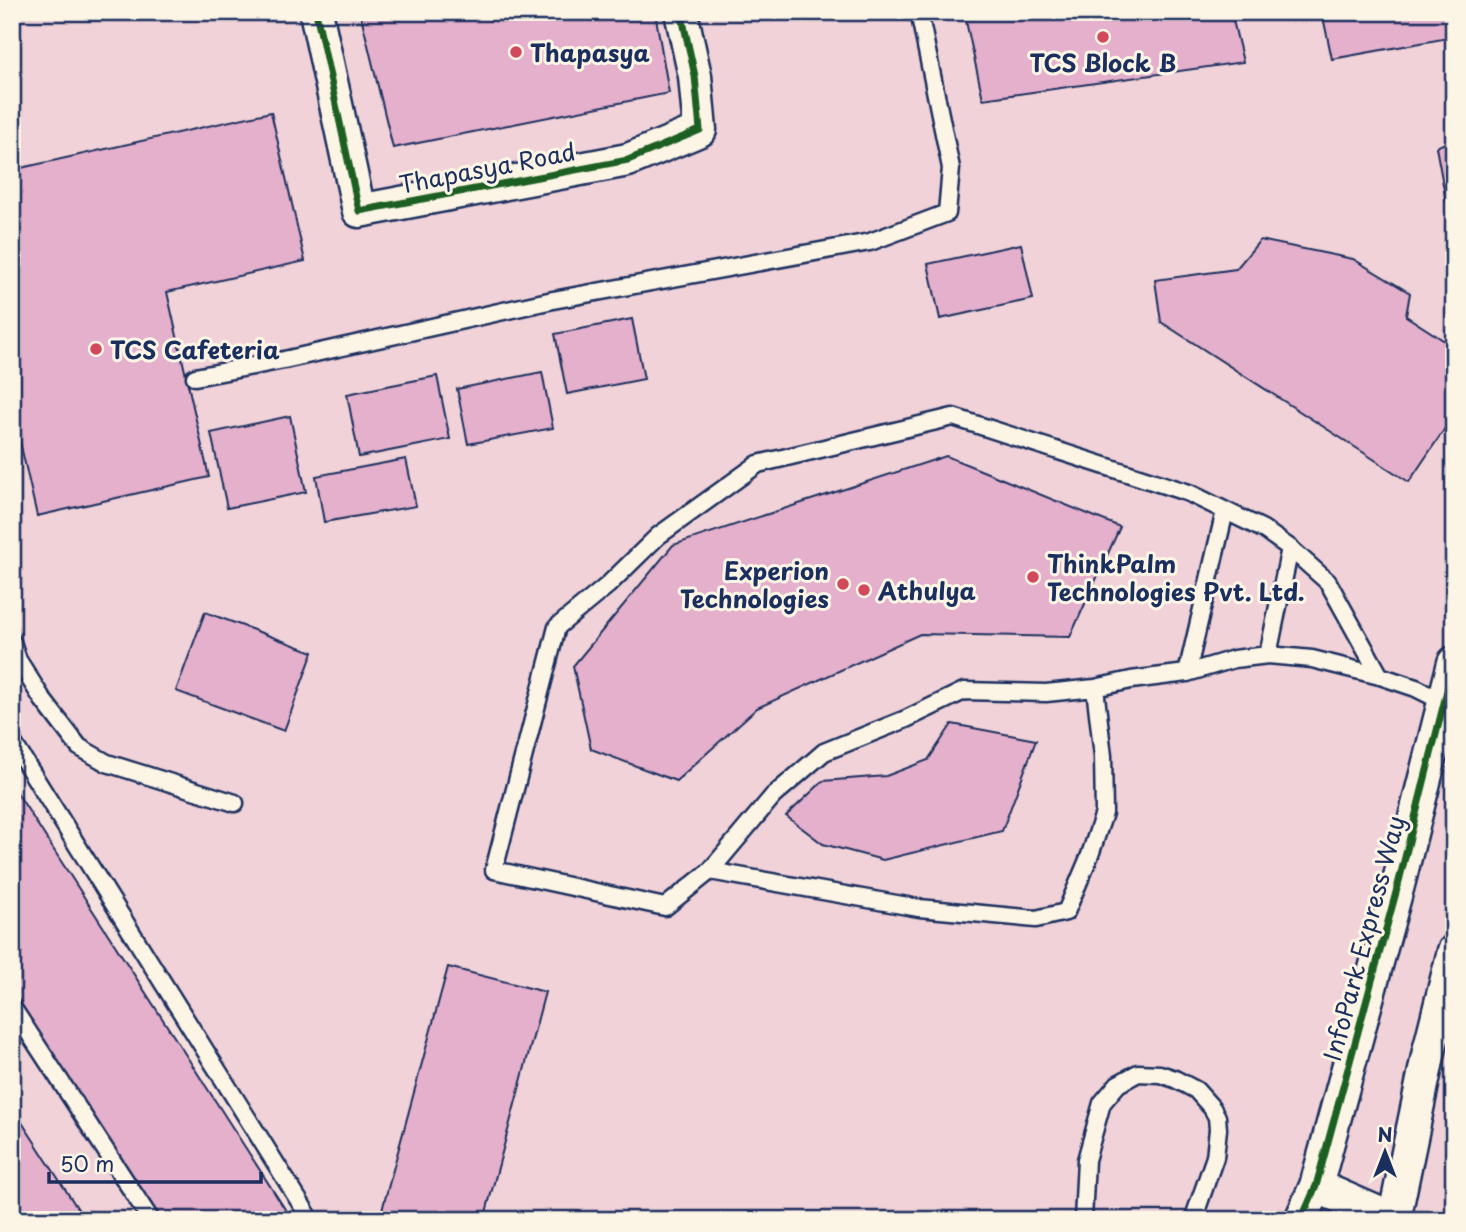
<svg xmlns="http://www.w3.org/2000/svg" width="1466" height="1232" font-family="'Playpen Sans',sans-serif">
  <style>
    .built { fill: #f0d2d8 }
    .building { fill: #e4b0cb; stroke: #1b2f5e; stroke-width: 2 }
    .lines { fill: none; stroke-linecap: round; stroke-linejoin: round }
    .lane-casing { stroke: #1b2f5e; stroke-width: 21 }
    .street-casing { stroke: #1b2f5e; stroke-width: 37 }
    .lane { stroke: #fcf5e5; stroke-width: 16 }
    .street { stroke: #fcf5e5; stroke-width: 32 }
    .cycleway-casing { stroke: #fcf5e5; stroke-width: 11 }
    .cycleway { stroke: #1b5e20; stroke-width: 7 }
    .poi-dot { fill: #d1495b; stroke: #fcf5e5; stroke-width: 2.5 }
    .labels { text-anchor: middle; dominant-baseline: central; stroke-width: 6; stroke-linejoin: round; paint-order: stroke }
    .poi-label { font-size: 24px; font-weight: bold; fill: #1b2f5e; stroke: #fcf5e5; text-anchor: start }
    .street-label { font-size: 24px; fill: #1b2f5e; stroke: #fcf5e5 }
  </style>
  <rect width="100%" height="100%" fill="#f5e0dd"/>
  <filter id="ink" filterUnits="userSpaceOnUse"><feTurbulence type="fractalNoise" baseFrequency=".0143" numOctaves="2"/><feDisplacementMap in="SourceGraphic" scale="14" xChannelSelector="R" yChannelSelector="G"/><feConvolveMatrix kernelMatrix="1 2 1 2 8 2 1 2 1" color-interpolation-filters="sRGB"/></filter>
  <g filter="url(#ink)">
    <path class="built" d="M12 12H1454V1220H324L12 723Z
      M12 784 278 1220H12Z"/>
    <path class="building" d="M360 12H655L669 93 393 148Z
      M964 12H1231L1243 62 983 99Z
      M1322 12H1454V37L1332 59Z
      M271 112 305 261 167 292 209 477 37 516 12 407V170Z
      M1454 139V200L1446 201 1436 147Z
      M1260 240 1353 259 1410 293 1406 316 1454 347V415L1409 482 1161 322 1155 280 1236 269Z
      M1021 244 1033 299 940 319 928 264Z
      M632 319 644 379 567 394 555 334Z
      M542 372 553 428 468 444 457 389Z
      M437 376 450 439 359 457 347 394Z
      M290 416 306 492 227 508 211 433Z
      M946 456 1120 527 1070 637 920 634 757 708 676 781 591 749 573 666 673 545Z
      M406 459 416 506 324 522 316 476Z
      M205 612 313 652 284 731 176 691Z
      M952 724 1036 740 1002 831 883 860 823 844 786 816 823 781 886 776 928 760Z
      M12 785 292 1220H157L12 994Z
      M448 967 545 992 484 1220H404L381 1214Z
      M12 1107 85 1220H12Z"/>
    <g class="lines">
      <g class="lane-casing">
        <path id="lane" d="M195 377 284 360 553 300 870 242 947 213 951 168 919 12
          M12 642 18 660 43 700 79 747 107 763 235 803
          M1268 655 1290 548
          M1187 673 1225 511
          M1380 676 1328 582 1290 548 1263 529 1189 493 953 417 758 464 658 536 608 585 557 627 494 870 665 907 710 871 773 796 824 752 906 719 964 691 1046 693 1095 688 1131 680 1187 673 1234 659 1268 655 1312 659 1380 676 1416 688 1448 704
          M12 741 311 1220
          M710 871 919 908 1036 919 1066 912 1090 855 1104 813 1103 756 1095 688
          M12 1007 151 1220
          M1083 1220 1086 1160 1102 1103 1118 1084 1138 1073 1160 1074 1175 1079 1196 1090 1212 1108 1217 1117 1218 1129 1215 1157 1193 1220"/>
      </g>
      <g class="street-casing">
        <path id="street" d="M316 12 359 211 628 160 700 130 695 76 681 12
          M1316 1186 1394 1220
          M1301 1220 1316 1186 1398 885 1454 663
          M1394 1220 1429 1051 1454 951"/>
      </g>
      <use href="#lane" class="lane"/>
      <use href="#street" class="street"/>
      <g class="cycleway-casing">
        <path id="cycleway" d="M316 12 359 211 628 160 700 130 695 76 681 12
          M1301 1220 1316 1186 1398 885 1454 663"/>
      </g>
      <use href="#cycleway" class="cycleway"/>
    </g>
  </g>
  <g class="poi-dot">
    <circle cx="1103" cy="37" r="7"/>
    <circle cx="516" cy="52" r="7"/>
    <circle cx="96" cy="349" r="7"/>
    <circle cx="1033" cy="577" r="7"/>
    <circle cx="843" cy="584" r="7"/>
    <circle cx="864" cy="590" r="7"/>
  </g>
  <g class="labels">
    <g class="poi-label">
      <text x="530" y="52">Thapasya</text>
      <text x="1103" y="62" text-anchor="middle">TCS Block B</text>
      <text x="110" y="349">TCS Cafeteria</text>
      <text x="1047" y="563">ThinkPalm<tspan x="1047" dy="28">Technologies Pvt. Ltd.</tspan></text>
      <text x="829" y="570" text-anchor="end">Experion<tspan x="829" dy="28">Technologies</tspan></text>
      <text x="878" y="590">Athulya</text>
    </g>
    <g class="street-label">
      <text transform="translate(487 167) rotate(-11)">Thapasya Road</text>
      <text transform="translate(1363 938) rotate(-75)">InfoPark Express Way</text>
    </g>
  </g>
  <rect width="1466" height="1232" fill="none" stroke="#fcf5e5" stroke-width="42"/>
  <rect x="21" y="21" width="1424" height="1190" fill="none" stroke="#1b2f5e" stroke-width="2.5" filter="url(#ink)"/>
  <g transform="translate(1385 1152)" stroke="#fcf5e5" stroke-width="5" paint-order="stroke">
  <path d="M0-5L12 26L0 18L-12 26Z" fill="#1b2f5e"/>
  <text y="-10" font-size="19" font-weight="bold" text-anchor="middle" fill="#1b2f5e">N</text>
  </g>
  <path d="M49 1172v10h212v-10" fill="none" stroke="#1b2f5e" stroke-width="3.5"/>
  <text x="60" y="1172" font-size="21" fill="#1b2f5e" stroke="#fcf5e5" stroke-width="5" paint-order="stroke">50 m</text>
</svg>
